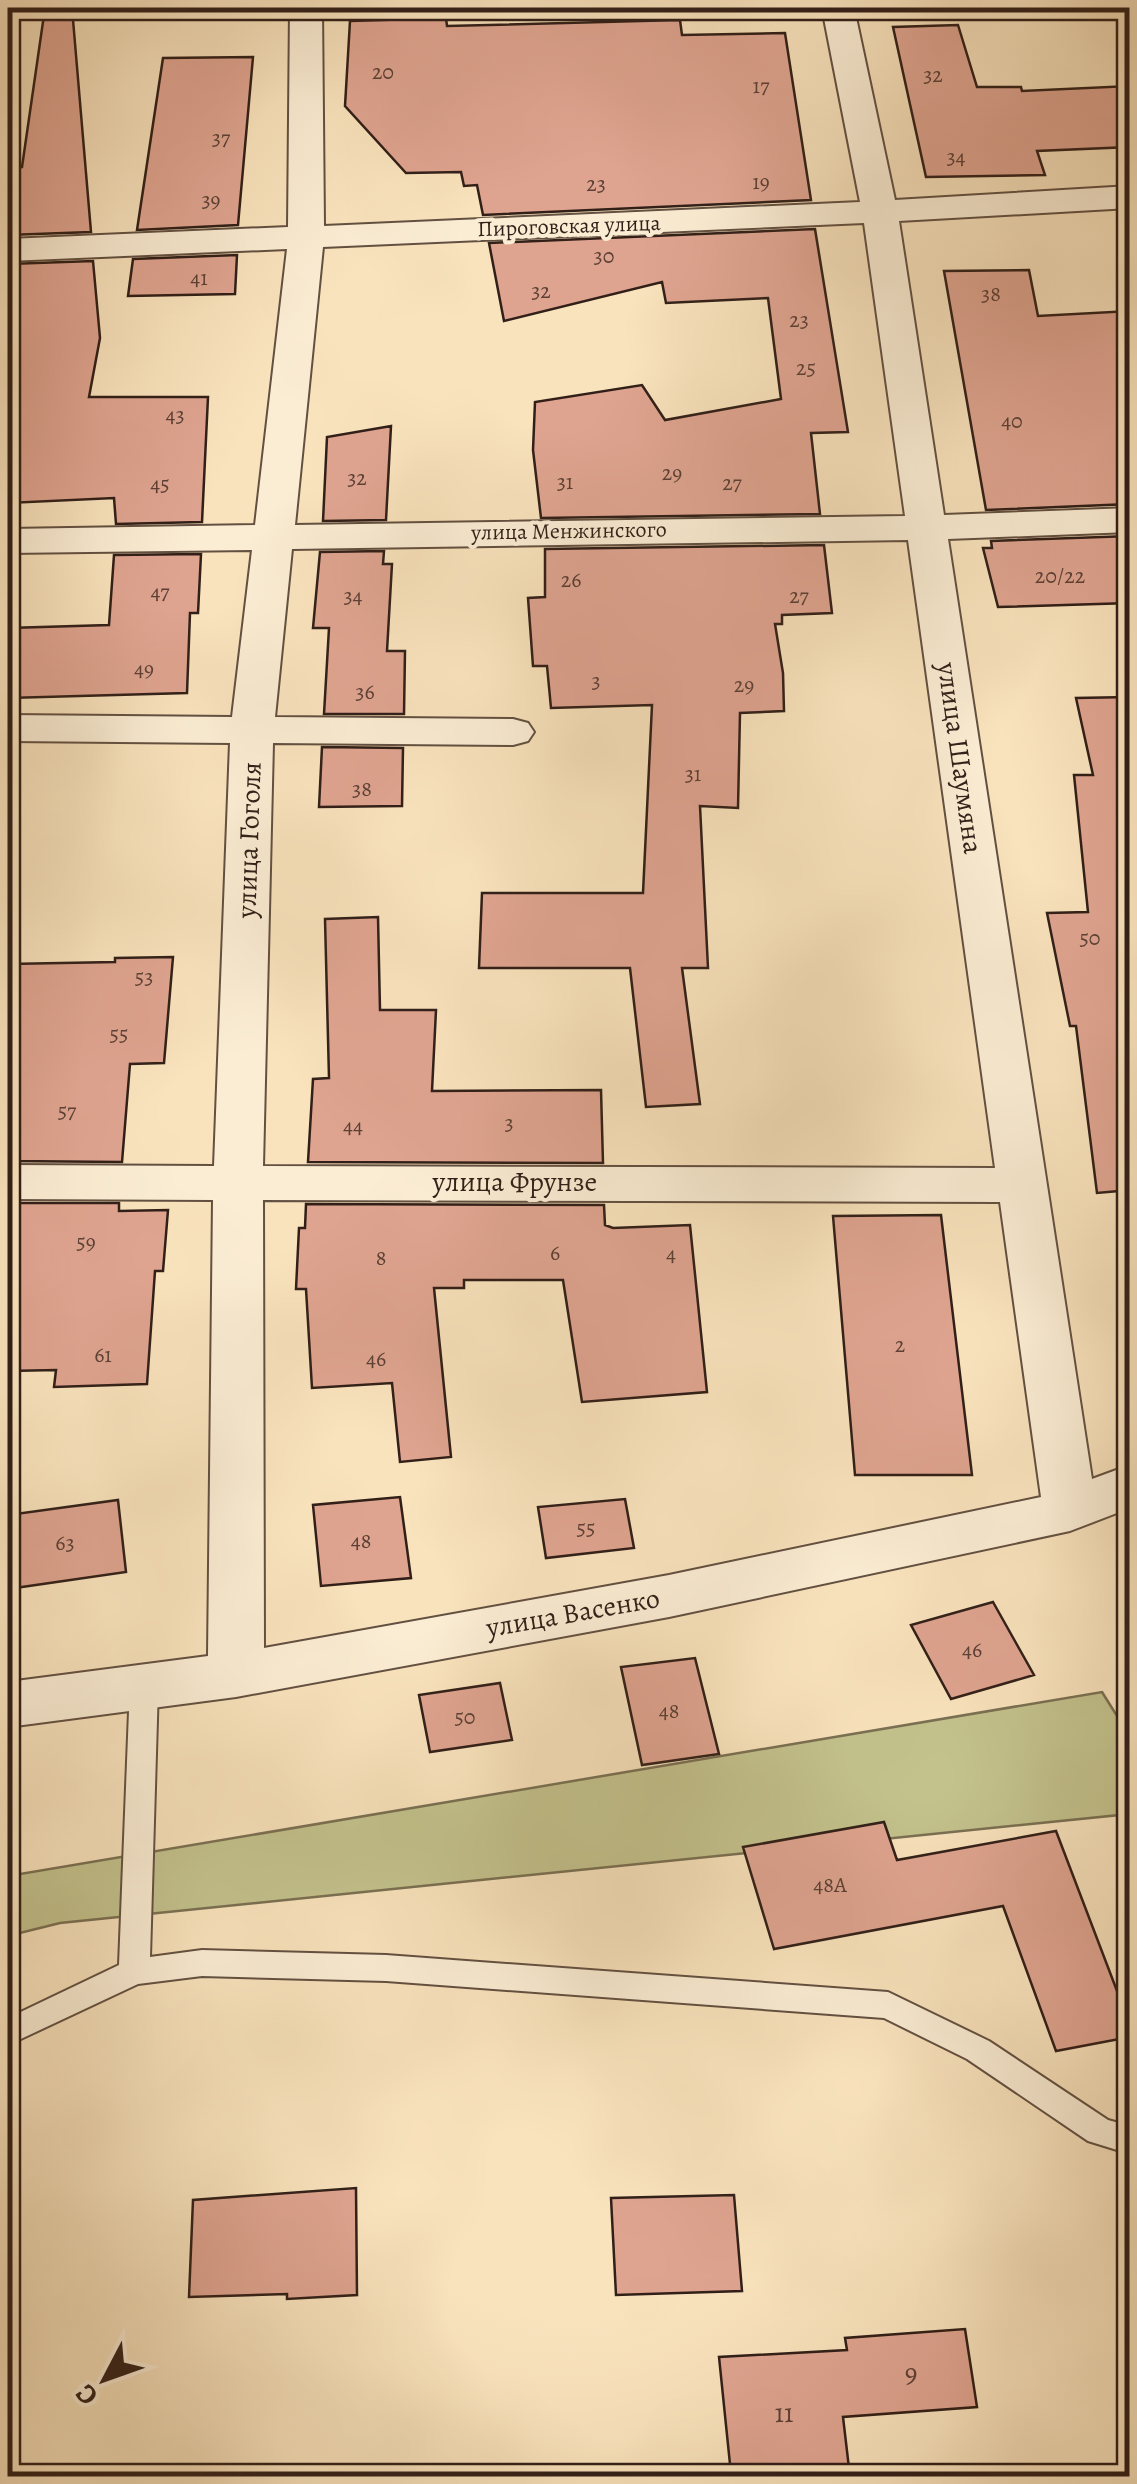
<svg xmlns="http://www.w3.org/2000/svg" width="1137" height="2484" font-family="Alegreya,serif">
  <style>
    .green { fill: #c3c28d; stroke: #7a7052; stroke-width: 2.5 }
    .building { fill: #dfa490; stroke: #311f18; stroke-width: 2.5 }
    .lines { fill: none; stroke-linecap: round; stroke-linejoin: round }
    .service-casing { stroke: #635041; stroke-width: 4 }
    .minor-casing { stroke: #635041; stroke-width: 4 }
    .service { fill: #fbedd4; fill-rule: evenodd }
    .minor { fill: #fbedd4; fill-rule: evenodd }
    .labels { text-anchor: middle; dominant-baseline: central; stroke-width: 8; stroke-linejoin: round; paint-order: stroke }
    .number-label { font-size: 22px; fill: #5c4036 }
    .far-street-label { font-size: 22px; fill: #311f18; stroke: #fbedd4 }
    .street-label { font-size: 28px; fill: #311f18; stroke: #fbedd4 }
    .near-number-label { font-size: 28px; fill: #5c4036 }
  </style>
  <rect width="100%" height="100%" fill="#f9e3bd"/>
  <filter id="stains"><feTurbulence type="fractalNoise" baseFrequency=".002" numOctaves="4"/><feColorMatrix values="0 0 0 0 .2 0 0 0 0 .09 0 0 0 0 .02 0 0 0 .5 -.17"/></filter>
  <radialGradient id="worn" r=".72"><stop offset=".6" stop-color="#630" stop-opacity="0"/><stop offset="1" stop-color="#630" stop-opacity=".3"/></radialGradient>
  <path class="green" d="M1102 1692 1129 1735V1814L60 1923 8 1936V1876Z"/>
  <path class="building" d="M45 8H72L91 232 8 235V168L22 167Z
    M446 18 447 26 680 20 682 35 785 33 811 200 483 215 477 185 464 186 461 172 406 173 345 106 350 21Z
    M958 25 977 87H1021L1022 91 1130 86V147L1037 151 1045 175 926 177 893 27Z
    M253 57 238 225 137 230 163 58Z
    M815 229 848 432 811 433 820 514 541 518 533 450 535 402 642 385 665 420 781 399 768 298 666 303 662 282 504 321 489 243Z
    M237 255 235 294 128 296 133 259Z
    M93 261 100 338 89 397H208L202 522 116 524 114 498 8 503V264Z
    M1029 270 1038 316 1130 311V504L986 510 944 271Z
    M391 426 386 520 323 521 327 437Z
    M1130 536V603L998 607 983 548H992L991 541Z
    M824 545 832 613 782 615V624H775L783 673 784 711 740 713 738 808 700 806 708 968H682L700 1104 646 1107 630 968H479L482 893H643L652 705 551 708 547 666H533L528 598 545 597V549Z
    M384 551 383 564H392L387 651H405L404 714H324L329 628H313L320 552Z
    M201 554 198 613H190L187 693 8 698V628L109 625 114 555Z
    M1130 697V1190L1097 1193 1076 1026H1070L1047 913 1088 912 1074 775H1093L1076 698Z
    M322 747 403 748 402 806 319 807Z
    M378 917 380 1010H436L432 1091 601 1090 603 1163 308 1162 313 1079 329 1078 325 919Z
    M173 957 164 1063 130 1064 122 1162 8 1161V964L115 962V958Z
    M8 1203H119V1211L168 1210 163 1271H155L147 1384 54 1387 56 1370 8 1371Z
    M306 1204 604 1205 605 1225 613 1228 690 1225 707 1392 582 1402 563 1280H464V1288H434L451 1457 400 1462 392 1383 312 1388 306 1289H296L299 1228H305Z
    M941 1215 972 1475H855L833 1216Z
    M400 1497 411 1578 321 1586 313 1505Z
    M625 1499 634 1548 546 1558 538 1507Z
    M118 1500 126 1572 8 1589V1515Z
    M993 1602 1034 1675 951 1699 911 1625Z
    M695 1658 719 1754 642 1765 621 1667Z
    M500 1683 512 1740 430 1752 419 1695Z
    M884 1822 897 1860 1056 1831 1130 2025V2037L1056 2051 1003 1906 774 1949 743 1847Z
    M356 2188 357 2295 287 2299V2294L189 2297 193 2200Z
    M734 2195 742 2291 616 2295 611 2198Z
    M965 2329 977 2407 843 2417 849 2468 731 2474 719 2357 847 2350 845 2338Z"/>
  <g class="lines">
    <g class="service-casing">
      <path id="service" d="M144 1675 154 1678 158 1686 150 1957 202 1950 386 1955 888 1992 989 2041 1108 2120 1130 2126V2154L1088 2141 967 2059 884 2018 386 1981 202 1976 138 1984 8 2045V2018L119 1965 130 1686 134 1678Z"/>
    </g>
    <g class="minor-casing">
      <path id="minor" d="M290 8H322L324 226 860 202 822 8H854L895 200 1130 186V208L899 221 944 515 1130 508V532L948 539 1092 1479 1130 1465V1508L1070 1531 669 1617 236 1697 8 1727V1682L208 1656 213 1200 8 1199V1165L214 1166 230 743 8 741V715L232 717 252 550 8 553V529L255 525 287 249 8 261V239L288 227ZM864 223 905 516 295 525 323 247ZM908 540 995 1168 263 1166 273 743 513 745 528 741 534 732 528 723 513 719 275 717 292 549ZM263 1200 1000 1202 1041 1497 669 1575 264 1648Z"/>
    </g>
    <use href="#service" class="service"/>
    <use href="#minor" class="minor"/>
  </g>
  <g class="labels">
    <g class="number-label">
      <text x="383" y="72">20</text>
      <text x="933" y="75">32</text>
      <text x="761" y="86">17</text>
      <text x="221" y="138">37</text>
      <text x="956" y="157">34</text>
      <text x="761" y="182">19</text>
      <text x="596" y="184">23</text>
      <text x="211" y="200">39</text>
      <text x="604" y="256">30</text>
      <text x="199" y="278">41</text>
      <text x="541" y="291">32</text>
      <text x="991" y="294">38</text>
      <text x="799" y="320">23</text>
      <text x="806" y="368">25</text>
      <text x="175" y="415">43</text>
      <text x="1012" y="421">40</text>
      <text x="672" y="473">29</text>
      <text x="357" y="478">32</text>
      <text x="565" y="482">31</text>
      <text x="732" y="483">27</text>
      <text x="160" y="484">45</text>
      <text x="1060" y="576">20/22</text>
      <text x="571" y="580">26</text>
      <text x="160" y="592">47</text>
      <text x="353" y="596">34</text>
      <text x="799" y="596">27</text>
      <text x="144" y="669">49</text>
      <text x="596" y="681">3</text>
      <text x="744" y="685">29</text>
      <text x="365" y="692">36</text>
      <text x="693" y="774">31</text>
      <text x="362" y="789">38</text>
      <text x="1090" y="938">50</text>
      <text x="144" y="977">53</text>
      <text x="119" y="1034">55</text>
      <text x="67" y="1111">57</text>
      <text x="509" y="1123">3</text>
      <text x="353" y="1126">44</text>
      <text x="86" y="1242">59</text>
      <text x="555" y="1253">6</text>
      <text x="671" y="1254">4</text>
      <text x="381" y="1258">8</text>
      <text x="900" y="1345">2</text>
      <text x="103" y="1355">61</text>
      <text x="376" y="1359">46</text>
      <text x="586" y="1528">55</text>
      <text x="361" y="1541">48</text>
      <text x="65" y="1543">63</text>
      <text x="972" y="1650">46</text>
      <text x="669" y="1711">48</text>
      <text x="465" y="1717">50</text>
      <text x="830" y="1885">48А</text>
    </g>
    <g class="far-street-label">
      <text transform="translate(569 226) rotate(-2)">Пироговская улица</text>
      <text transform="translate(569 531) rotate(-1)">улица Менжинского</text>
    </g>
    <g class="street-label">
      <text transform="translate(960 758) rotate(82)">улица Шаумяна</text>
      <text transform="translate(249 840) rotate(-88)">улица Гоголя</text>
      <text x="515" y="1182">улица Фрунзе</text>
      <text transform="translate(573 1613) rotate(-10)">улица Васенко</text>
    </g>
    <g class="near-number-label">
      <text x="911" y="2373">9</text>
      <text x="784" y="2413">11</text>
    </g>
  </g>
  <rect width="1137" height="2484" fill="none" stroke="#f9e3bd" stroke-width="40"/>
  <rect x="10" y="10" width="1117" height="2464" fill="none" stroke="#311f18" stroke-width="5"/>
  <rect x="20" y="20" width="1097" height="2444" fill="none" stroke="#311f18" stroke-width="2.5"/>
  <g transform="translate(105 2379) rotate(229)" stroke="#fbedd4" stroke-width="8" paint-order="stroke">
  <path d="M0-8L18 38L0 25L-18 38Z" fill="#311f18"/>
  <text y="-15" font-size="28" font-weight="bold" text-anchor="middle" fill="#311f18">С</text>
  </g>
  <rect width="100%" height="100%" filter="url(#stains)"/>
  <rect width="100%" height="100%" fill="url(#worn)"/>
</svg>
